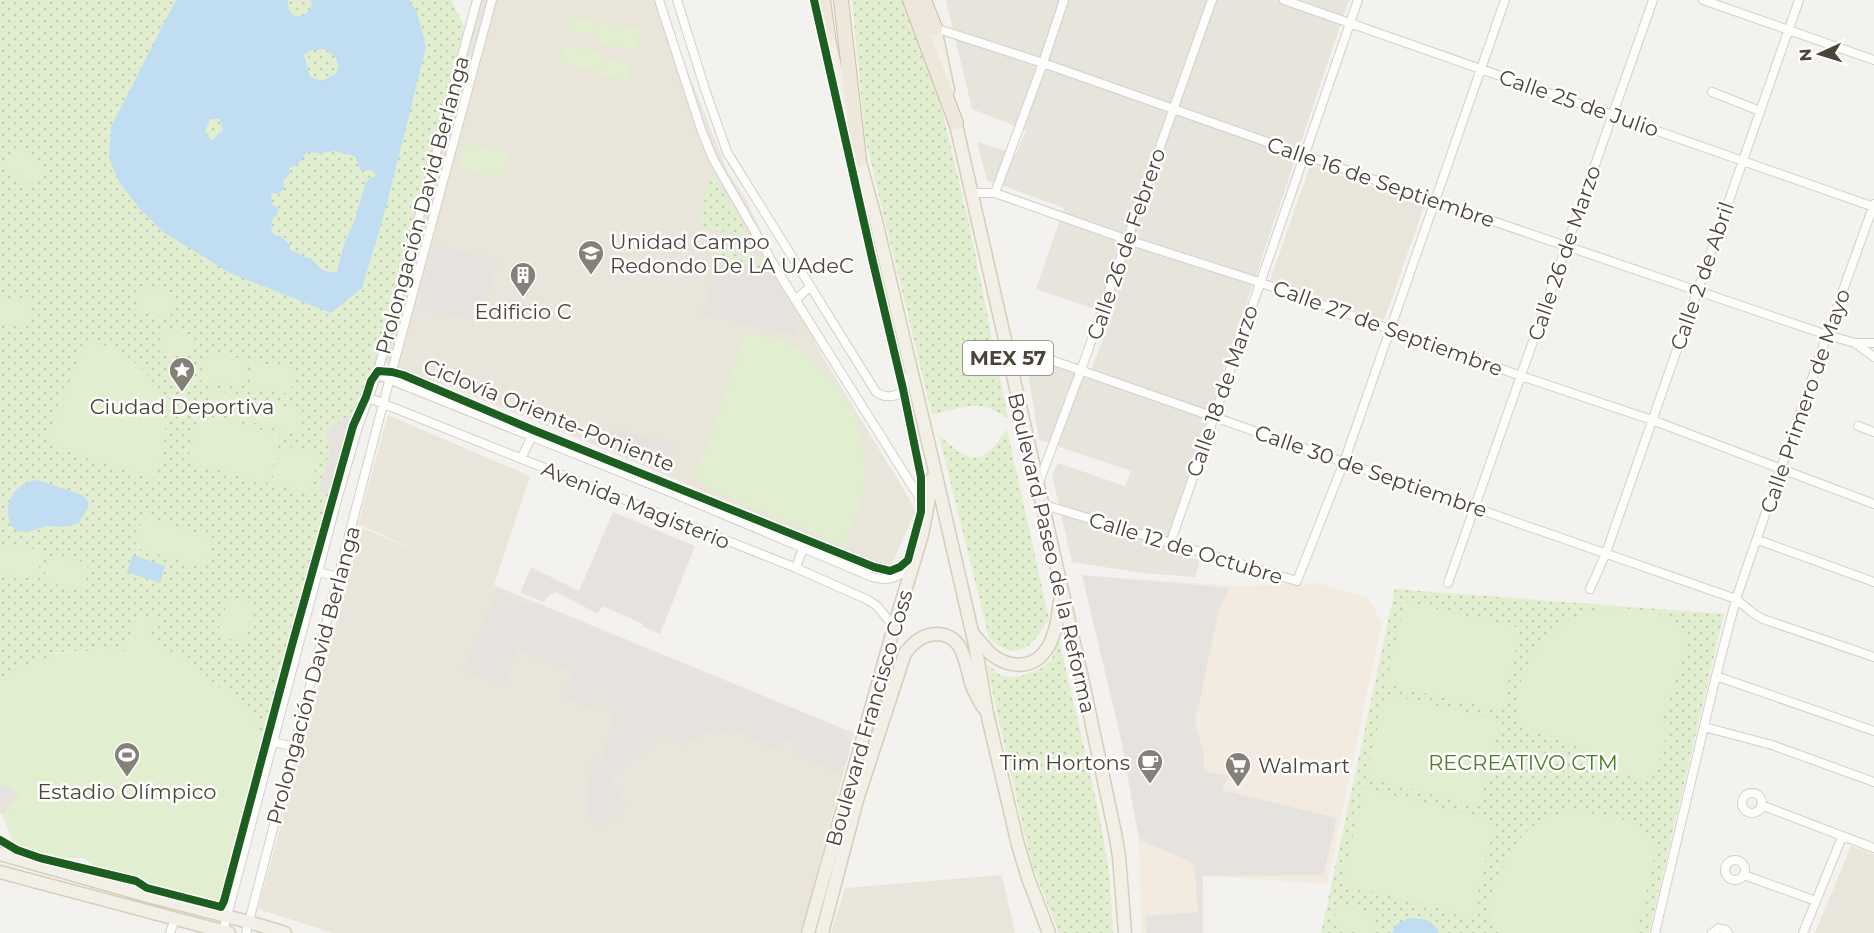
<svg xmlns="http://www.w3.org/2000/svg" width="1874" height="933" font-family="Montserrat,sans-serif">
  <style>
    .residential { fill: #e7e4dc }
    .commercial { fill: #f3ebdf }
    .education { fill: #eae5da }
    .green { fill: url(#green-dots) }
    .pitch { fill: #e1eecf }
    .parking { fill: #e6e3df }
    .water { fill: #c0ddf1; fill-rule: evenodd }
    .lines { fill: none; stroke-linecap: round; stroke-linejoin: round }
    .street-casing { stroke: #d2d0cb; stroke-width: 10 }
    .primary-casing { stroke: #d6cebb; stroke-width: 15 }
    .highway-casing { stroke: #ccbfa9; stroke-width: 16 }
    .street { stroke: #fdfdfc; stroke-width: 8 }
    .primary { stroke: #f2efe6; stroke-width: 12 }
    .highway { stroke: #ede8db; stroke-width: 14 }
    .cycleway-casing { stroke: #fff; stroke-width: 11 }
    .cycleway { stroke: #1b5e20; stroke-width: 8 }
    .labels { text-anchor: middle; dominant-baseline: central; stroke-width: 5; stroke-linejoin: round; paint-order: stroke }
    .shield { fill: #fff; stroke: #817c74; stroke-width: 1.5 }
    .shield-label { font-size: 20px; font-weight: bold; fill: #4b4439 }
    .street-label { font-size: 21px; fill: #4b4439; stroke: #fff }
    .poi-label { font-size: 21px; fill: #4b4439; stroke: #fff }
    .park-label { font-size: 21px; fill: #4a7f2a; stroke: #fff }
  </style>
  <defs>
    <pattern id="green-dots" width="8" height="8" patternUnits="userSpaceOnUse" patternTransform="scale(1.5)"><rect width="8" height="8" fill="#e1eecf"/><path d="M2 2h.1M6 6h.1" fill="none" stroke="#c3cdb2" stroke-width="1.8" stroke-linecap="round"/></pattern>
  </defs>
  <rect width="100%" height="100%" fill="#f4f2ee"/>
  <path class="residential" d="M946 0H1349L1164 548 1200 560 1195 577 1142 573 1072 562 1052 474 1058 463 1125 486 1131 471 1039 440 1025 356 1088 379 1112 315 1036 289 1064 208 987 180 977 142 1016 154 1026 130 972 109Z"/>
  <path class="commercial" d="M1082 575 1238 586 1318 583 1368 598 1382 622 1327 884 1203 876 1204 933H1141L1139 840 1120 736Z"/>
  <path class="education" d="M473 0H659L728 172 745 198 821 354 916 510 889 570 592 444 450 387 376 360Z
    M1311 164 1424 207 1384 320 1270 280Z
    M388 415 530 476 494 585 854 733 801 933H333L258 909 362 528 429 556 358 524Z
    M1851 846 1874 854V933H1815Z
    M1002 875 1015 933H831L845 888Z"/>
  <path class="green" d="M0 0H451L466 30 376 360 353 426 332 494 263 741 255 740 253 713 149 636 154 620 137 616 126 652 90 647 89 651H72L53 653V659L1 685 0 684Z
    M852 0H907L936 83 971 233 1008 418C1001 414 993 409 985 407 967 403 950 411 932 415L865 138Z
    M711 172 750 237 699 226Z
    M718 249 764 260 770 271 716 259Z
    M1007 429 1049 619C1038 635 1028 657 1005 649 999 647 994 641 989 638L939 436C946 441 951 446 958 451 981 468 995 447 1007 429Z
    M1395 589 1724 614 1649 933H1321Z
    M1059 639 1099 813 1110 877 1113 933H1059L1031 862 986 664 1002 676 1018 677 1040 669 1051 661Z"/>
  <path class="pitch" d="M570 17 597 21 594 36 567 30Z
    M599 21 643 30 635 51 595 42Z
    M564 45 603 53 599 71 560 63Z
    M604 59 630 64 627 81 600 75Z
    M464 143 508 153 502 178 459 167Z
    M19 147 47 171 32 188 4 164Z
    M141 286 175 293 170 318 136 311Z
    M0 298 30 301 27 327 0 324Z
    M163 330 195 335 192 356 159 351Z
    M745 333 777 338 806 354 838 388 854 411 863 446 865 476 861 506 843 546 708 488 692 475 708 446Z
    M87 340C133 351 169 383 165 434 164 450 159 464 153 479L92 459 48 442 63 397Z
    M204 354 248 359 245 385 201 381Z
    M253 362 294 369 290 394 249 387Z
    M212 389 254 400 249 422 206 410Z
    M257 399 304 412 298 435 251 422Z
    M200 414 281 435 269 483 187 462Z
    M283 445 319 455 309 493 271 483Z
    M147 518 211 538 212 544 206 565 203 567H200L138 548 135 542 142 522Z
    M0 545 41 550 38 579 0 575Z
    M47 558 88 562 85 588 44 583Z
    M229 596 255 604 243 643 217 635Z
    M1405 602 1520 628 1502 711 1386 684Z
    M1604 608C1626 608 1658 609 1675 623 1681 627 1685 632 1690 637L1661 721 1668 731 1654 775 1649 780 1641 781 1593 761 1589 749 1517 724C1513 675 1536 633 1582 614 1589 611 1597 610 1604 608Z
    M137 616 155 620 150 636 254 713 259 734 256 740 263 741 220 905 146 886V879L93 865 84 858H65L15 846 2 814H0V684L1 685C15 671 32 657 53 659V653L88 651 90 647 126 651Z
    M1386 694 1500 720 1480 806 1366 778Z
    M1364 788 1495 821 1472 917 1342 884Z
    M1567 811C1579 811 1589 814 1600 816 1608 818 1617 817 1624 820 1637 825 1650 835 1656 848L1637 933H1504L1497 930C1493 921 1488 913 1489 903 1491 885 1515 840 1529 829 1539 820 1555 816 1567 811Z
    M1338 904 1377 915 1372 933H1362L1332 925Z"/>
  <path class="parking" d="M434 245 498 259 480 321 418 309Z
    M715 260 772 271 796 319 793 318 791 321 798 330 795 335 703 315Z
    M360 407 332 494 317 490 322 481 331 445 324 434Z
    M611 429 678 443 667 468 592 444 594 437 607 439Z
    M613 512 695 546 660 634 642 626 643 624 602 606 598 614 556 592 549 595 544 602 520 593 531 567 579 591Z
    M1082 575 1230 588 1219 609 1195 723 1204 752V771L1228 776 1222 790 1337 818 1323 875 1203 876 1202 933H1146L1147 916 1198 912 1194 865 1183 858 1139 840 1122 743Z
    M498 591 523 604 538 603 594 628 841 728 851 743 846 764 837 772 799 756 789 739 773 748 732 729 725 733 717 729 681 745 664 737 613 772 611 783 626 805 621 814 599 826 586 812 588 790 585 787 595 758 602 760 612 720 607 708 610 701 606 700 599 705 600 711 592 709 564 697 573 673 518 649 502 687 463 669Z
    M0 785 11 788 19 795 4 814 0 813Z"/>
  <path class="water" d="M176 0H288L289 10 294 16C304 17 310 13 312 3L310 0H409L417 12 426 47 385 211 362 288 331 313 230 273 163 232 139 208 119 182 109 158 111 127ZM324 49C336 57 341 59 336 74L322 81 310 77 304 55 312 50ZM210 119H220L223 130 212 141 205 132ZM335 151 355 156 361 171 371 170 376 175 366 182 354 222 344 244 337 272C324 275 319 266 310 258 303 257 298 252 290 250V244L280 236 274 235 271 229 274 225H271L273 218 276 216 278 208 272 205 271 193 278 194 284 189 283 181 289 174V168L298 164 307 152 322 153Z
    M38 480 82 495C96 506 83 512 79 523L63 527 47 526 27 532 17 531 11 526C2 504 14 482 38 480Z
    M133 555 165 566 160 583 127 572Z
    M1409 918C1423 919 1430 918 1438 930V933H1392L1397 924Z"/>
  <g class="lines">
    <g class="street-casing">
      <path id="street" d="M659 0 701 129 713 159 781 277 921 500 925 509
        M677 0 705 89 727 152 876 392C884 398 896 398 903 390 906 385 908 377 911 371
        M1284 0 1874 207
        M1703 0 1874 60
        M935 28 1043 63 1434 201 1827 335 1855 343H1874
        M1712 92 1760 111
        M972 193H995L1128 240 1259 282 1521 376 1652 420 1874 504
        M995 193 1043 63 1064 0
        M795 300 810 287
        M1855 343 1874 357
        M1005 344 1736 599 1754 614 1763 619 1874 657
        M376 374 675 494 872 577C889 582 899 577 912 566
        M369 398 796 568 868 600 877 606 894 627
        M1858 426 1874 432
        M521 459 532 436
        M1039 482 1081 370 1212 0
        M1041 504 1297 581 1344 462 1505 0
        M1758 540 1874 582
        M1170 544 1358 0
        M796 568 803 548
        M318 572 338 577
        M1448 583 1653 0
        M1590 589 1606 553 1799 0
        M1716 676 1874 731
        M1704 727 1772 745 1874 782
        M273 742 294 747
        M1742 803a10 10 0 1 1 20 0a10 10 0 1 1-20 0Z
        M1761 805 1874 848
        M1725 870a10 10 0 1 1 20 0a10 10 0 1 1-20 0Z
        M1744 875 1816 901
        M223 931 337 500 358 427 378 371 477 0
        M170 933 175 919
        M246 933 383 404 492 0
        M1655 933 1716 676 1736 599 1827 335 1874 204
        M1712 933 1719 928 1726 930 1728 933
        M1803 933 1842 837"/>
    </g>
    <g class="primary-casing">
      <path id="primary" d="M935 28 948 90
        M828 36 851 135
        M954 116 1082 678 1115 833 1119 856 1125 933
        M857 151 876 221 934 467 975 645 987 713 1018 845 1028 878 1049 933
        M973 634C979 640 985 649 992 655 1011 669 1035 669 1048 647 1056 633 1058 616 1060 601
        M0 854 148 896 249 922 285 933
        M0 872 229 933
        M808 933 894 627 922 535 933 477
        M822 933 857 800 905 653C914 642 922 635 936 634 965 634 965 665 972 686 975 694 979 700 983 707"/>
    </g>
    <g class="highway-casing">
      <path id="highway" d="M823 0 828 36
        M841 0 859 159
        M910 0 956 123
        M924 0 935 28"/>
    </g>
    <use href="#street" class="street"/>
    <use href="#primary" class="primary"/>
    <use href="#highway" class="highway"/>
    <g class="cycleway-casing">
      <path id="cycleway" d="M0 840 17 850 40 858 136 881 147 888 221 907 224 901 292 645 353 426 366 397 371 381 378 371 392 372 403 375 533 430 874 567 890 571 900 567 908 560 921 512V477L903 389 872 258 814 0"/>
    </g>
    <use href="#cycleway" class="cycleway"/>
  </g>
  <defs>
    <g id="university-pin" transform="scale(1.35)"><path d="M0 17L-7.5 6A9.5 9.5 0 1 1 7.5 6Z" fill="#868178" stroke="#fff"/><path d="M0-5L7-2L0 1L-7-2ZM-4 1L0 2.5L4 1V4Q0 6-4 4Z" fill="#fff"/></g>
    <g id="building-pin" transform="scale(1.35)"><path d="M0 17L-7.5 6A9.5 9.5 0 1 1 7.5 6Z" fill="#868178" stroke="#fff"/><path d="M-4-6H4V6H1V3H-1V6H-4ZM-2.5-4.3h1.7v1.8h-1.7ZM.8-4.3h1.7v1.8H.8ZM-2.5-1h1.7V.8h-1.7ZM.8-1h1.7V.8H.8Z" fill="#fff"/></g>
    <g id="sight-pin" transform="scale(1.35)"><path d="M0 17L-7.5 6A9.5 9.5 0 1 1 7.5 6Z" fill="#868178" stroke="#fff"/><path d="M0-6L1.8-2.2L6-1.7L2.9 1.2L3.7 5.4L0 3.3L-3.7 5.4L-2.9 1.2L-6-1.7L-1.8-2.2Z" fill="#fff"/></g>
    <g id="stadium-pin" transform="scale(1.35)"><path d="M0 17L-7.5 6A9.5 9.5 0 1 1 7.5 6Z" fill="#868178" stroke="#fff"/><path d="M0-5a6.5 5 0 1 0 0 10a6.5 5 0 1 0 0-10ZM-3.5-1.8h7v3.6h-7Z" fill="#fff"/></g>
    <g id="cafe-pin" transform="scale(1.35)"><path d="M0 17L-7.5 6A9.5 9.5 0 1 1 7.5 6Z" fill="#868178" stroke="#fff"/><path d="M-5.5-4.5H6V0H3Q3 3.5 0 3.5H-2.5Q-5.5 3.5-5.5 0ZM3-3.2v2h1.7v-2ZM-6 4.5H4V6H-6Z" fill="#fff"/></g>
    <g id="supermarket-pin" transform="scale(1.35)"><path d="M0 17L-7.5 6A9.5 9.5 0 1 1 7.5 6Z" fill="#868178" stroke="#fff"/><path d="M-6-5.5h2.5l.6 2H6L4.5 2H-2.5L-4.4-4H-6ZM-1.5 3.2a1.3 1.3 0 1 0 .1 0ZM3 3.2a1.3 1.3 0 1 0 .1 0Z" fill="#fff"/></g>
  </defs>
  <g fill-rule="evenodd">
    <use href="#university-pin" x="591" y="253"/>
    <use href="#building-pin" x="523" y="275"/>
    <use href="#sight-pin" x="182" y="370"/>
    <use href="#stadium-pin" x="127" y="755"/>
    <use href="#cafe-pin" x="1150" y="762"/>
    <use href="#supermarket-pin" x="1238" y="765"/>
  </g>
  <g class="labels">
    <rect class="shield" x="963" y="341" width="90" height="34" rx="4.5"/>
    <g class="shield-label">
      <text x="1008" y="358">MEX 57</text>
    </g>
    <g class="street-label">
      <text transform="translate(1579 103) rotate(19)">Calle 25 de Julio</text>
      <text transform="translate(1381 182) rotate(19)">Calle 16 de Septiembre</text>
      <text transform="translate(422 205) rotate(-75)">Prolongación David Berlanga</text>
      <text transform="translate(1126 244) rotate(-71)">Calle 26 de Febrero</text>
      <text transform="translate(1564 253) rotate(-71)">Calle 26 de Marzo</text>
      <text transform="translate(1702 276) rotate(-71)">Calle 2 de Abril</text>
      <text transform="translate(1388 328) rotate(20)">Calle 27 de Septiembre</text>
      <text transform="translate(1222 391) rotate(-71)">Calle 18 de Marzo</text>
      <text transform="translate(1805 401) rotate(-71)">Calle Primero de Mayo</text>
      <text transform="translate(549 415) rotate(22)">Ciclovía Oriente-Poniente</text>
      <text transform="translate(1371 471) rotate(19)">Calle 30 de Septiembre</text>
      <text transform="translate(636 505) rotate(22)">Avenida Magisterio</text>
      <text transform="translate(1186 548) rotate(17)">Calle 12 de Octubre</text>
      <text transform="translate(1052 553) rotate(77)">Boulevard Paseo de la Reforma</text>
      <text transform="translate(313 675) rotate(-75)">Prolongación David Berlanga</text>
      <text transform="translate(869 718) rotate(-74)">Boulevard Francisco Coss</text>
    </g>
    <g class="poi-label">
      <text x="610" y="241" text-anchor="start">Unidad Campo<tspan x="610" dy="24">Redondo De LA UAdeC</tspan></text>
      <text x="523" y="311">Edificio C</text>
      <text x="182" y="406">Ciudad Deportiva</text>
      <text x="1130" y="762" text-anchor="end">Tim Hortons</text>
      <text x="1258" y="765" text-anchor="start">Walmart</text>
      <text x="127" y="791">Estadio Olímpico</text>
    </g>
    <g class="park-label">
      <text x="1523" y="762">RECREATIVO CTM</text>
    </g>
  </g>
  <g transform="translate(1820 54) rotate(266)" stroke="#ffffff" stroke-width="4.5" paint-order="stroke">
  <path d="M0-4.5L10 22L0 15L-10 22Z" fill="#4b4439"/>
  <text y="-9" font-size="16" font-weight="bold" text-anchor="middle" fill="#4b4439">N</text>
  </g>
</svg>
